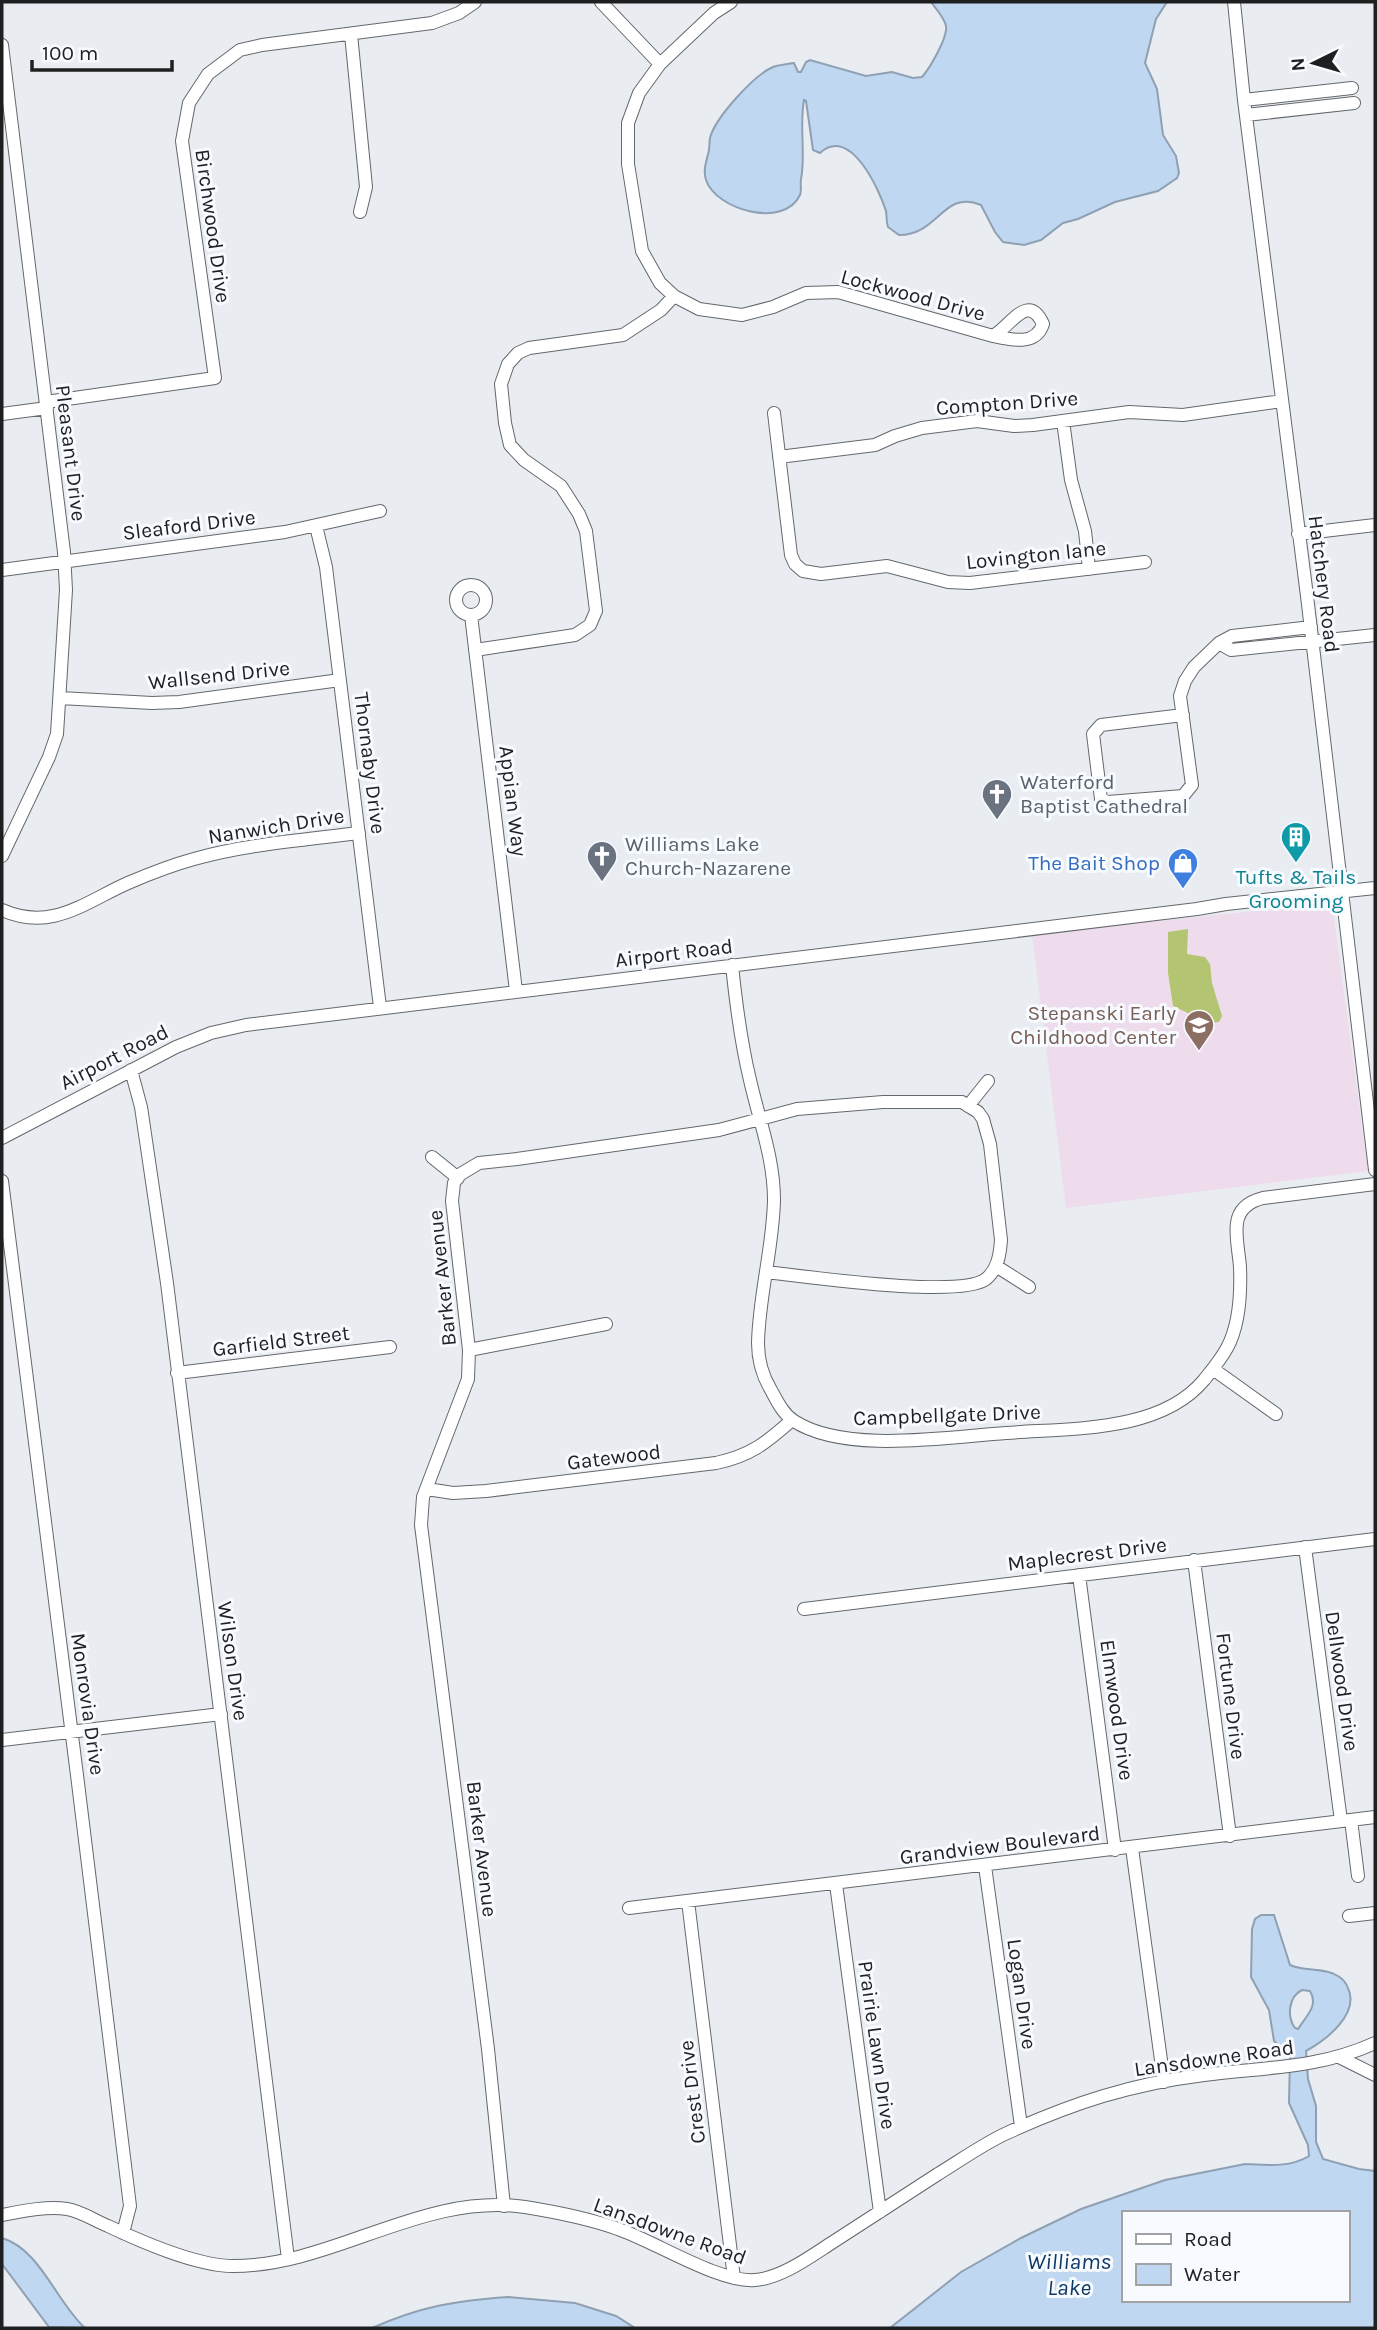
<svg xmlns="http://www.w3.org/2000/svg" width="1377" height="2330" font-family="Karla,sans-serif">
  <style>
    .education { fill: #eedced }
    .green { fill: #b3c570 }
    .water { fill: #bfd7f1; stroke: #8fa0b3; stroke-width: 2; fill-rule: evenodd }
    .lines { fill: none; stroke-linecap: round; stroke-linejoin: round }
    .minor-casing { stroke: #64686c; stroke-width: 14 }
    .minor { stroke: #fff; stroke-width: 12 }
    .labels { text-anchor: middle; dominant-baseline: central; stroke-width: 6; stroke-linejoin: round; paint-order: stroke }
    .street-label { font-size: 21px; fill: #1e1f21; stroke: #f7fafe }
    .worship-label { font-size: 21px; fill: #5b616d; stroke: #f7fafe; text-anchor: start }
    .shop-label { font-size: 21px; fill: #366cbe; stroke: #f7fafe; text-anchor: end }
    .culture-label { font-size: 21px; fill: #0d838f; stroke: #f7fafe }
    .education-label { font-size: 21px; fill: #785e54; stroke: #f7fafe; text-anchor: end }
    .water-label { font-size: 23px; font-style: italic; fill: #0f3962; stroke: #f7fafe }
  </style>
  <rect width="100%" height="100%" fill="#e9edf2"/>
  <path class="education" d="M1332 903 1368 1171 1066 1208 1032 934Z"/>
  <path class="green" d="M1188 929 1187 954 1205 957 1210 964 1212 983 1222 1016 1219 1022 1209 1023 1173 1006 1168 973V932Z"/>
  <path class="water" d="M931 2H1167L1156 19 1145 63 1157 89 1163 135 1176 156 1179 173 1177 178 1158 191 1115 202 1078 219 1063 223 1041 240 1024 245 1003 242 995 232 981 205C943 189 939 235 899 235L888 227C886 221 887 217 886 211 879 189 850 125 820 153L813 150 806 101 804 100C799 126 806 154 801 179 800 185 802 190 800 195 784 229 716 210 706 180 703 170 706 163 708 154 710 149 709 143 710 138 715 118 754 75 773 67 779 65 787 64 794 63L798 72H801L806 62 810 60 866 76 892 72 913 78 922 77C930 68 948 37 946 26 944 17 936 9 931 2Z
    M1261 1915H1274L1290 1965C1305 1972 1323 1967 1338 1976 1343 1979 1346 1983 1348 1988 1360 2014 1326 2040 1306 2051L1308 2079 1316 2106V2142L1323 2159 1359 2169 1375 2171V2328H890L961 2272 1021 2238 1081 2209 1165 2180 1245 2164C1265 2165 1290 2168 1309 2156L1308 2145 1289 2103 1290 2057 1274 2041 1269 2010 1251 1977 1252 1929 1255 1919ZM1302 1990 1310 1991C1319 2006 1306 2016 1298 2029L1295 2028C1287 2017 1288 1997 1302 1990ZM1123 2213H1347V2300H1123Z
    M2 2238C40 2249 57 2303 85 2328L49 2327 2 2264Z
    M508 2297 575 2303 616 2316 635 2328H372C422 2306 454 2301 508 2297Z"/>
  <g class="lines">
    <g class="minor-casing">
      <path id="minor" d="M601 2 660 64
        M731 2 714 13 660 64 639 93 628 123V164L642 251 660 283 674 296 699 309 742 315 773 307 806 293 838 292 993 336C1012 340 1036 346 1043 324 1028 291 1010 327 993 336
        M1234 2 1244 100 1307 596 1375 1170
        M351 34 366 187 360 212
        M2 45 64 552 66 590 57 734 49 757 2 856
        M1244 100 1352 88
        M1246 115 1354 103
        M46 402 215 378 182 141 189 103 208 74 240 50 262 45 432 23 459 13 475 2
        M774 413 791 555 795 564 803 571 821 574 887 566 948 582 970 583 1145 562
        M2 414 47 408
        M1063 421 1071 480 1085 531 1089 569
        M779 457 875 445 895 436 922 428 977 421 1014 426 1033 425 1129 412 1183 415 1282 401
        M316 526 326 567 380 1007
        M1298 534 1375 525
        M2 570 285 532 380 511
        M456 600a15 15 0 1 1 30 0a15 15 0 1 1-30 0Z
        M471 615 516 991
        M1219 643 1231 650 1375 635
        M475 650 575 635 590 625 596 611 586 531 579 514 561 486 524 460 510 445 505 423 501 384 508 364 518 353 529 348 623 335 661 310 674 296
        M60 698 152 703 179 702 340 680
        M1183 715 1101 725 1093 734 1101 799 1108 802 1183 796 1192 785 1180 696 1185 681 1194 667 1219 643 1232 636 1311 627
        M2 910C52 932 85 902 128 883 149 874 172 865 194 859 248 844 304 840 359 833
        M732 965C736 1004 741 1043 750 1080 759 1120 774 1158 774 1200 773 1248 759 1295 758 1343 758 1361 762 1375 771 1390 777 1401 783 1414 794 1421 845 1454 947 1437 1006 1433 1069 1428 1160 1433 1204 1380 1212 1370 1221 1359 1227 1348 1239 1326 1241 1292 1240 1267 1239 1253 1235 1236 1237 1223 1239 1208 1251 1201 1263 1198L1375 1184
        M131 1070 141 1107 167 1283 288 2259
        M968 1106 988 1081
        M2 1138 176 1047 211 1033 246 1025 1197 909 1226 904 1375 888
        M432 1157 458 1178
        M2 1181C45 1523 89 1864 130 2206L123 2233
        M996 1266 1029 1287
        M469 1350 606 1324
        M1213 1369 1276 1414
        M177 1373 390 1347
        M427 1489 453 1493 486 1491 716 1463C750 1456 766 1443 792 1420
        M1305 1547 1341 1821
        M1194 1560 1230 1836
        M1079 1575 1115 1850
        M804 1609 1375 1539
        M2 1740 221 1714
        M1351 1820 1358 1876
        M1132 1848 1164 2082
        M985 1866 1021 2126
        M836 1884 880 2212
        M688 1901 734 2278
        M629 1908 1375 1817
        M1349 1916 1375 1913
        M1339 2057 1375 2075
        M504 2206 488 2049 421 1525 423 1497 468 1379 469 1350 452 1201 454 1183 459 1175 479 1163 517 1159 719 1130 797 1109 883 1102H962L978 1112 983 1119 990 1144 1001 1240C1000 1254 998 1269 986 1279 960 1299 804 1276 766 1272
        M2 2215C23 2211 46 2206 67 2209 81 2211 95 2221 108 2226 142 2242 196 2266 233 2266 334 2266 422 2192 525 2207 556 2212 588 2218 618 2229 654 2241 719 2283 755 2280 782 2278 811 2256 833 2242 868 2219 903 2197 938 2174 961 2160 983 2144 1007 2133 1073 2103 1131 2084 1204 2075 1264 2067 1318 2069 1375 2043"/>
    </g>
    <use href="#minor" class="minor"/>
  </g>
  <defs>
    <g id="church-pin" transform="scale(1.575)"><path d="M0 17L-7.5 6A9.5 9.5 0 1 1 7.5 6Z" fill="#6b7280" stroke="#f7fafe"/><path d="M-1.2-6h2.4v3.5h3.3v2.4h-3.3V6h-2.4V-.1h-3.3v-2.4h3.3Z" fill="#fff"/></g>
    <g id="building-pin" transform="scale(1.575)"><path d="M0 17L-7.5 6A9.5 9.5 0 1 1 7.5 6Z" fill="#0f9aa8" stroke="#f7fafe"/><path d="M-4-6H4V6H1V3H-1V6H-4ZM-2.5-4.3h1.7v1.8h-1.7ZM.8-4.3h1.7v1.8H.8ZM-2.5-1h1.7V.8h-1.7ZM.8-1h1.7V.8H.8Z" fill="#fff"/></g>
    <g id="shop-pin" transform="scale(1.575)"><path d="M0 17L-7.5 6A9.5 9.5 0 1 1 7.5 6Z" fill="#3f7fe0" stroke="#f7fafe"/><path d="M-5-2.5h2.3a2.7 3.5 0 0 1 5.4 0H5L5.5 6h-11ZM-1.5-2.5h3a1.5 2.3 0 0 0-3 0Z" fill="#fff"/></g>
    <g id="school-pin" transform="scale(1.575)"><path d="M0 17L-7.5 6A9.5 9.5 0 1 1 7.5 6Z" fill="#8d6e63" stroke="#f7fafe"/><path d="M0-5L7-2L0 1L-7-2ZM-4 1L0 2.5L4 1V4Q0 6-4 4Z" fill="#fff"/></g>
  </defs>
  <g fill-rule="evenodd">
    <use href="#church-pin" x="997" y="794"/>
    <use href="#building-pin" x="1296" y="837"/>
    <use href="#church-pin" x="602" y="856"/>
    <use href="#shop-pin" x="1183" y="863"/>
    <use href="#school-pin" x="1199" y="1025"/>
  </g>
  <g class="labels">
    <g class="street-label">
      <text transform="translate(213 226) rotate(82)">Birchwood Drive</text>
      <text transform="translate(913 295) rotate(15)">Lockwood Drive</text>
      <text transform="translate(1007 403) rotate(-4)">Compton Drive</text>
      <text transform="translate(71 453) rotate(83)">Pleasant Drive</text>
      <text transform="translate(189 525) rotate(-7)">Sleaford Drive</text>
      <text transform="translate(1036 555) rotate(-6)">Lovington lane</text>
      <text transform="translate(1324 584) rotate(83)">Hatchery Road</text>
      <text transform="translate(219 675) rotate(-6)">Wallsend Drive</text>
      <text transform="translate(370 763) rotate(83)">Thornaby Drive</text>
      <text transform="translate(513 801) rotate(83)">Appian Way</text>
      <text transform="translate(276 826) rotate(-9)">Nanwich Drive</text>
      <text transform="translate(674 953) rotate(-7)">Airport Road</text>
      <text transform="translate(114 1057) rotate(-27)">Airport Road</text>
      <text transform="translate(442 1278) rotate(-96)">Barker Avenue</text>
      <text transform="translate(281 1341) rotate(-7)">Garfield Street</text>
      <text transform="translate(947 1415) rotate(-2)">Campbellgate Drive</text>
      <text transform="translate(614 1457) rotate(-7)">Gatewood</text>
      <text transform="translate(1087 1554) rotate(-7)">Maplecrest Drive</text>
      <text transform="translate(233 1661) rotate(82)">Wilson Drive</text>
      <text transform="translate(1342 1681) rotate(82)">Dellwood Drive</text>
      <text transform="translate(1231 1696) rotate(83)">Fortune Drive</text>
      <text transform="translate(88 1704) rotate(82)">Monrovia Drive</text>
      <text transform="translate(1117 1710) rotate(82)">Elmwood Drive</text>
      <text transform="translate(1000 1845) rotate(-7)">Grandview Boulevard</text>
      <text transform="translate(482 1849) rotate(83)">Barker Avenue</text>
      <text transform="translate(1022 1994) rotate(82)">Logan Drive</text>
      <text transform="translate(877 2045) rotate(82)">Prairie Lawn Drive</text>
      <text transform="translate(1214 2058) rotate(-8)">Lansdowne Road</text>
      <text transform="translate(692 2092) rotate(-97)">Crest Drive</text>
      <text transform="translate(670 2231) rotate(20)">Lansdowne Road</text>
    </g>
    <g class="worship-label">
      <text x="1020" y="782">Waterford<tspan x="1020" dy="24">Baptist Cathedral</tspan></text>
      <text x="625" y="844">Williams Lake<tspan x="625" dy="24">Church-Nazarene</tspan></text>
    </g>
    <g class="shop-label">
      <text x="1160" y="863">The Bait Shop</text>
    </g>
    <g class="culture-label">
      <text x="1296" y="877">Tufts &amp; Tails<tspan x="1296" dy="24">Grooming</tspan></text>
    </g>
    <g class="education-label">
      <text x="1176" y="1013">Stepanski Early<tspan x="1176" dy="24">Childhood Center</tspan></text>
    </g>
    <g class="water-label">
      <text x="1069" y="2261">Williams<tspan x="1069" dy="26">Lake</tspan></text>
    </g>
  </g>
  <rect width="1377" height="2330" fill="none" stroke="#1e1f21" stroke-width="7"/>
  <rect x="1122" y="2211" width="228" height="91" fill="#f7fafe" stroke="#a0a2a6" stroke-width="2"/>
  <rect x="1136" y="2234" width="35" height="10" fill="#ffffff" stroke="#a0a2a6" stroke-width="2"/>
  <text x="1184" y="2246" font-size="21" fill="#1e1f21">Road</text>
  <rect x="1136" y="2264" width="35" height="21" fill="#bfd7f1" stroke="#a0a2a6" stroke-width="2"/>
  <text x="1184" y="2281" font-size="21" fill="#1e1f21">Water</text>
  <g transform="translate(1314 63) rotate(265)" stroke="#f7fafe" stroke-width="5" paint-order="stroke">
  <path d="M0-5L12 26L0 18L-12 26Z" fill="#1e1f21"/>
  <text y="-10" font-size="19" font-weight="bold" text-anchor="middle" fill="#1e1f21">N</text>
  </g>
  <path d="M32 60v10h140v-10" fill="none" stroke="#1e1f21" stroke-width="3.5"/>
  <text x="42" y="60" font-size="21" fill="#1e1f21" stroke="#f7fafe" stroke-width="5" paint-order="stroke">100 m</text>
</svg>
